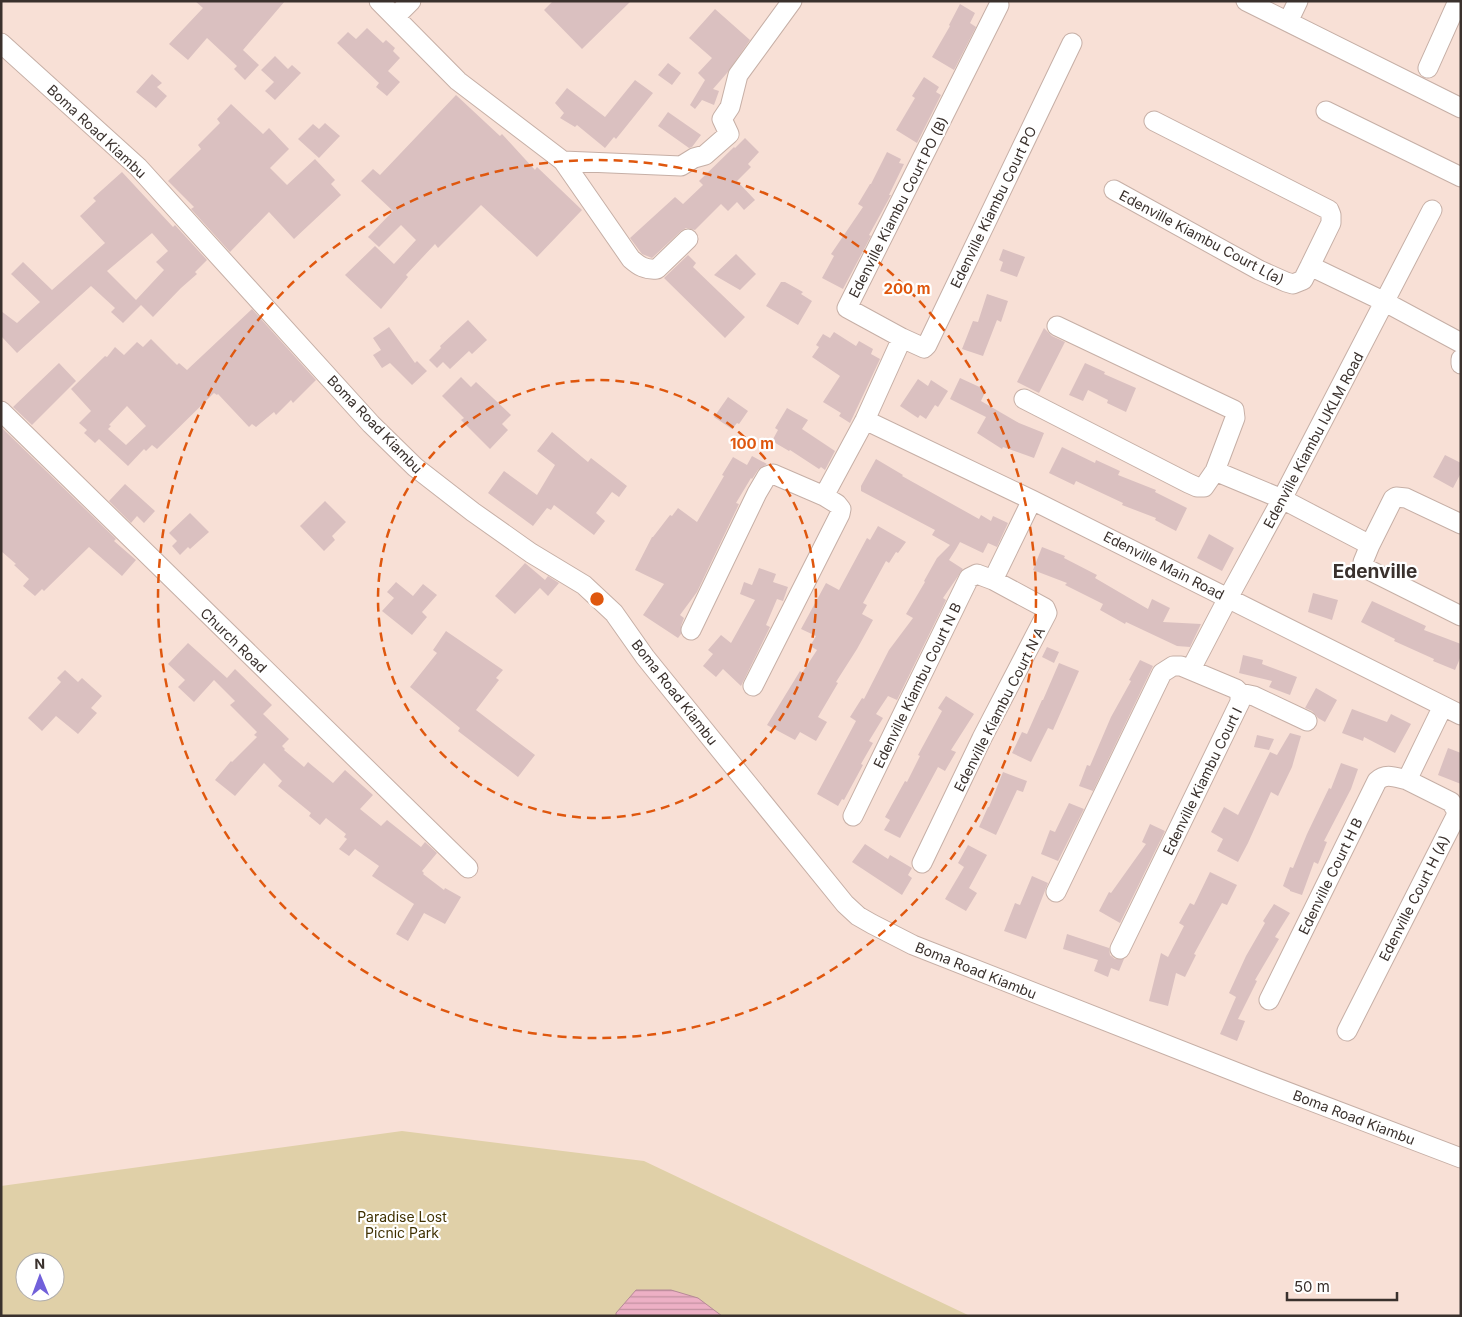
<svg xmlns="http://www.w3.org/2000/svg" width="1462" height="1317" font-family="Inter,sans-serif">
  <style>
    .green { fill: #e0d0a8; fill-rule: evenodd }
    .water { fill: url(#water-rules); stroke: #b78a97 }
    .building { fill: #dac0c0; fill-rule: evenodd }
    .lines { fill: none; stroke-linecap: round; stroke-linejoin: round }
    .minor-casing { stroke: #c6afa6; stroke-width: 21 }
    .minor { stroke: #fff; stroke-width: 19 }
    .ring { fill: none; stroke: #df570e; stroke-width: 2.5; stroke-dasharray: 9 6 }
    .labels { text-anchor: middle; dominant-baseline: central; stroke-width: 4.5; stroke-linejoin: round; paint-order: stroke }
    .street-label { font-size: 14px; fill: #3a312d; stroke: #fff }
    .park-label { font-size: 14px; fill: #403102; stroke: #fff }
    .district-label { font-size: 19px; font-weight: bold; fill: #3a312d; stroke: #fff }
    .centre { fill: #df570e; stroke: #fff; stroke-width: 2.5 }
    .ring-label { font-size: 15px; text-anchor: middle; font-weight: bold; fill: #df570e; stroke: #fff; stroke-width: 4.5; stroke-linejoin: round; paint-order: stroke }
  </style>
  <defs>
    <pattern id="water-rules" width="6" height="5" patternUnits="userSpaceOnUse" patternTransform="scale(1.25)"><rect width="6" height="5" fill="#edb0c5"/><path d="M0 2.5h6" fill="none" stroke="#c190a0"/></pattern>
  </defs>
  <rect width="100%" height="100%" fill="#f8e0d6"/>
  <path class="green" d="M402 1131 644 1161 970 1316H1V1186ZM25 1262H55V1292H25Z"/>
  <path class="water" d="M636 1290H671L698 1298 722 1316H616V1313Z"/>
  <path class="building" d="M195 1H285L243 50 259 65 245 80 234 69 237 66 207 38 188 60 169 44 203 8Z
    M553 1H631L582 49 544 10Z
    M960 4 975 13 970 23 976 27 954 70 932 57 950 26 949 25Z
    M715 9 750 40 727 73 713 89 719 91 714 105 702 100 695 109 690 105 705 80 698 73 712 58 689 38Z
    M367 28 383 43 386 40 395 48 393 51 400 58 388 71 400 82 387 96 376 87 379 83 337 43 348 32 356 39Z
    M275 56 288 69 292 65 301 73 275 100 265 91 274 82 261 70Z
    M668 63 681 73 672 85 658 75Z
    M152 74 162 83 157 87 167 96 156 108 136 92Z
    M924 77 939 87 936 92 941 95 917 143 896 130 915 98 912 96Z
    M635 80 653 93 616 139 614 137 605 148 577 125 575 127 560 118 564 113 555 103 567 88 605 117Z
    M456 95 500 136 502 134 535 170 537 167 582 210 537 257 481 205 438 248 435 244 406 275 408 277 381 309 345 275 375 246 394 264 416 240 401 225 379 247 368 237 393 211 361 181 373 169 380 175Z
    M231 104 263 134 269 128 289 149 270 168 287 185 315 159 335 180 331 184 341 195 294 239 269 212 230 252 191 209 194 207 168 181 201 149 198 145 220 123 217 119Z
    M668 112 701 135 692 147 689 148 658 126Z
    M325 123 340 136 319 158 298 139 313 124 319 129Z
    M745 138 759 152 748 164 751 167 737 181 755 200 744 210 737 202 728 211 721 204 695 230 686 228 681 231 652 258 642 254 630 238 675 197 683 204 703 185 699 181 734 147 735 148Z
    M887 152 901 159 899 163 904 164 889 195H891L869 235 871 236 843 289 822 278 834 256 831 254 863 207 858 204 870 184H871Z
    M122 172 173 227 175 225 207 260 195 272 197 274 181 288 153 317 141 305 123 323 111 312 115 308 91 286 17 353 1 336V311L17 323 40 302 11 274 23 262 52 290 105 243 80 216 96 201 93 198ZM152 233 168 251 156 262 164 270 136 300 107 271Z
    M1003 249 1025 257 1017 277 1000 271 1003 262 999 260Z
    M736 254 756 274 740 290 714 275Z
    M688 255 696 263 693 267 745 317 725 338 664 278Z
    M781 282H785L803 292 801 294 812 301 798 325 766 306Z
    M987 294 1008 301 1001 322 997 320 983 356 962 349 973 321 978 322Z
    M252 309 316 380 293 403 291 400 276 415 274 412 256 427 252 424 249 427 218 394 217 395 214 393 157 449 152 445 146 451 144 449 128 466 99 439 95 443 84 433 87 430 79 423 91 411 71 389 105 356 107 357 115 347 124 355 137 342 143 347 151 339 177 365 179 363 187 370ZM127 406 146 426 126 445 108 429 111 426 109 425Z
    M468 320 487 340 472 354 469 351 450 369 443 362 437 368 429 360 441 348 440 346Z
    M389 327 415 363 417 361 427 371 412 385 390 363 382 368 373 355 381 350 373 338Z
    M1044 328 1052 336 1065 342 1039 393 1017 382Z
    M834 332 856 346 859 341 873 349 871 354 880 359 850 423 839 416 841 413 823 402 840 376 812 357 819 347 816 345 823 334 830 338Z
    M59 363 76 381 32 425 13 407Z
    M1085 363 1105 372 1104 374 1136 388 1126 412 1107 403 1108 400 1088 390 1083 401 1069 395Z
    M461 377 471 387 476 382 511 415 502 424 508 430 490 449 461 420 464 418 442 396Z
    M960 378 986 390 981 401 1019 423 1044 433 1034 458 1003 447 1002 449 977 433 986 417 950 399Z
    M918 379 928 386 931 380 948 391 938 407 935 405 926 419 920 415 918 418 900 406Z
    M728 397 748 411 739 424 737 423 732 429 714 417Z
    M787 408 808 420 802 429 835 451 825 470 821 467 819 469 790 450 789 451 772 441 778 430 775 428Z
    M1 427 116 539 114 541 136 560 122 576 89 547 44 591 42 589 35 596 23 586 29 579 14 565 16 564 1 551Z
    M552 432 588 462 591 458 627 486 619 497 612 492 596 513 605 521 594 535 554 505 551 510 547 508 533 526 488 493 504 471 537 495 555 465 537 451Z
    M1062 447 1095 463 1096 460 1120 471 1118 475 1156 490 1155 492 1187 508 1176 531 1155 520 1156 518 1122 505 1123 503 1076 481 1074 485 1049 473Z
    M1445 455 1461 463V473L1453 488 1433 477Z
    M752 456 767 464 758 470 752 479 751 478 736 503 739 504 697 592 680 615 684 618 681 626V634L678 638 643 615 664 584 635 570 652 537H653L670 515 672 516 678 508 697 522 724 476 722 475 733 457 747 465Z
    M876 459 903 475 902 476 979 519 981 515 991 521 993 516 1008 523 997 547 988 543 983 553 960 542 956 549 949 560 963 569 943 598 946 600 897 700 888 696 876 714 883 718 869 741 873 743 861 764 863 765 844 800 842 799 838 806 817 794 856 721 850 717 862 698 864 699 889 650 913 618 906 614 925 582 924 581 937 558 950 545 932 535 935 530 861 491V486Z
    M125 484 155 511 144 523 137 516 131 523 109 501Z
    M325 501 346 522 332 536 335 540 324 551 300 526Z
    M190 513 209 532 190 549 188 547 180 555 172 546 177 541 169 533Z
    M878 526 906 542 898 553 896 552 889 563 886 561 863 603 867 605 862 614 873 620 857 649 836 682 838 683 818 717 827 722 816 741 800 732 795 740 767 725 800 671 802 673 817 650 810 646 816 636 801 629 826 583 839 590 867 538 870 540Z
    M1209 534 1234 548 1222 571 1197 558Z
    M1042 547 1065 556 1064 558 1097 575 1095 578 1148 609 1152 599 1170 608 1163 622 1201 624 1190 647 1177 646 1126 622 1125 624 1100 610 1103 604 1065 585 1067 583 1033 570Z
    M525 563 545 580 548 576 559 583 548 596 540 588 515 614 495 596Z
    M759 568 776 574 773 582 788 587 783 601 777 599 766 625 770 627 741 686 723 669 716 677 703 666 713 654 708 650 721 635 731 643 755 600 740 594 744 582 752 585Z
    M396 582 413 596 423 584 437 595 422 612 427 617 412 635 382 611 394 598 387 592Z
    M1313 593 1338 600 1332 620 1308 612Z
    M1372 601 1426 626 1424 630 1461 644V656L1455 670 1433 661 1434 659 1394 641 1395 639 1361 622Z
    M446 631 503 670 496 678 499 680 476 710 535 755 518 777 458 731 460 728 410 687 437 653 433 650Z
    M188 643 227 678 235 669 272 705 263 714 289 739 282 746 285 749 284 750 304 767 308 762 333 783 345 770 373 795 360 809 381 826 387 820 421 847 425 842 437 853 422 871 424 873 423 874 444 890 445 888 461 897 445 924 424 913 408 941 396 934 414 904 372 876 379 866 355 849 349 856 339 849 347 839 344 837 346 834 326 818 320 825 309 816 311 813 278 786 282 781 264 763 235 796 215 780 231 761 232 762 257 737 254 735 257 732 230 705 235 701 214 680 194 702 178 687 185 680 168 664Z
    M1047 647 1059 652 1054 663 1042 657Z
    M1243 655 1263 660 1262 664 1297 677 1290 695 1269 687 1272 681 1239 673Z
    M1140 660 1153 666 1093 791 1079 786 1087 765 1090 766 1111 717 1131 681 1129 680Z
    M1059 663 1079 671 1053 730 1048 728 1031 762 1012 753 1022 732 1027 734 1042 700H1043Z
    M65 670 78 682 82 678 102 696 91 708 97 713 78 734 56 716 42 731 28 718 61 682 57 678Z
    M1316 688 1337 700 1325 722 1318 718 1312 711 1305 708Z
    M946 696 974 714 951 750 956 752 945 771 938 767 900 838 884 830 890 820 885 817 905 781 907 782 920 756 918 755 942 711 938 708Z
    M1352 709 1387 722 1391 714 1411 724 1395 753 1364 737 1363 741 1342 733Z
    M1290 733 1301 736 1292 767 1278 796 1271 792 1248 843 1238 862 1217 851 1223 839 1211 832 1224 807 1238 815 1270 752 1277 755Z
    M1257 735 1274 739 1269 750 1254 747Z
    M1448 748 1461 753V784L1438 775Z
    M1341 763 1358 769 1351 789 1324 841 1327 842 1318 864 1314 862 1302 895 1290 891V890L1283 886 1290 867 1293 868 1307 834 1329 788 1331 789Z
    M1003 772 1027 781 1023 792 1017 790 996 835 979 827 988 807H989Z
    M1069 803 1084 809 1058 861 1041 854 1050 830 1055 832Z
    M1150 824 1165 831 1120 923 1099 911 1109 892 1111 893 1146 844 1142 842Z
    M865 844 888 859 890 855 912 868 908 875 912 878 902 895 852 862Z
    M968 845 987 855 969 888 977 893 966 911 945 899 964 867 958 863Z
    M1210 872 1237 885 1227 905 1222 903 1194 954 1196 955 1185 977 1176 973 1168 1006 1149 1001 1161 953 1168 957 1184 926 1179 923 1190 903 1194 905Z
    M1032 876 1048 883 1026 939 1004 931 1015 903 1020 905Z
    M1274 904 1290 913 1275 937 1279 939 1255 980 1257 981 1238 1019 1245 1021 1237 1041 1220 1034 1236 997 1229 993 1246 956 1265 923 1263 921Z
    M1067 934 1109 948 1110 955 1115 959H1124L1119 971 1111 968 1108 977 1094 971 1098 960 1063 949Z"/>
  <g class="lines">
    <g class="minor-casing">
      <path id="minor" d="M379 1 458 81 563 161 631 259C639 266 645 270 657 269L688 239
        M1246 1 1461 108
        M395 17 411 1
        M1288 22 1298 1
        M1 43 138 167 371 424 415 467 473 512 531 553 584 585 614 613 645 657 845 904 858 916 872 924 913 945 1256 1080 1461 1158
        M1428 68 1458 1
        M1326 111 1461 177
        M1154 121 1329 210 1331 215V223L1310 266 1385 302 1461 343
        M563 161 681 166 694 158 705 155 729 134 722 119 730 107 738 75 792 1
        M1114 190 1259 270 1286 282 1293 284 1303 280 1310 266
        M1057 326 1234 410 1235 418 1215 471
        M902 338 924 348 927 345 1072 43
        M1461 359V364
        M1024 399 1188 483 1197 487H1204L1215 471 1282 499 1370 545 1393 499 1396 497 1406 498 1461 524
        M1 411 468 868
        M865 420 1032 500 1461 715
        M1370 545 1363 562V567L1461 616
        M691 630 757 493 767 476 773 474 824 496 865 420 902 338 847 308 999 5
        M1191 669 1228 598 1282 499 1432 210
        M753 686 840 514 841 509 837 504 824 496
        M1240 693 1254 696 1307 721
        M853 816 969 578 977 574 993 580
        M922 863 982 738 1047 613 1045 608 993 580 1032 500
        M1056 892 1162 673 1173 666H1181L1236 689 1240 693V702L1120 949
        M1269 1000 1377 781C1386 772 1397 778 1407 780
        M1347 1031 1456 816V810L1451 802 1407 780 1443 706"/>
    </g>
    <use href="#minor" class="minor"/>
  </g>
  <g class="ring">
    <circle cx="597" cy="599" r="219"/>
    <circle cx="597" cy="599" r="439"/>
  </g>
  <g class="labels">
    <g class="street-label">
      <text transform="translate(97 131) rotate(43)">Boma Road Kiambu</text>
      <text transform="translate(898 207) rotate(-63)">Edenville Kiambu Court PO (B)</text>
      <text transform="translate(993 207) rotate(-64)">Edenville Kiambu Court PO</text>
      <text transform="translate(1202 237) rotate(28)">Edenville Kiambu Court L(a)</text>
      <text transform="translate(375 424) rotate(46)">Boma Road Kiambu</text>
      <text transform="translate(1313 440) rotate(-62)">Edenville Kiambu IJKLM Road</text>
      <text transform="translate(1164 565) rotate(27)">Edenville Main Road</text>
      <text transform="translate(234 640) rotate(44)">Church Road</text>
      <text transform="translate(917 685) rotate(-64)">Edenville Kiambu Court N B</text>
      <text transform="translate(675 692) rotate(52)">Boma Road Kiambu</text>
      <text transform="translate(999 709) rotate(-63)">Edenville Kiambu Court N A</text>
      <text transform="translate(1202 781) rotate(-64)">Edenville Kiambu Court I</text>
      <text transform="translate(1330 876) rotate(-64)">Edenville Court H B</text>
      <text transform="translate(1414 898) rotate(-63)">Edenville Court H (A)</text>
      <text transform="translate(976 970) rotate(22)">Boma Road Kiambu</text>
      <text transform="translate(1354 1117) rotate(21)">Boma Road Kiambu</text>
    </g>
    <g class="park-label">
      <text x="402" y="1216">Paradise Lost<tspan x="402" dy="16">Picnic Park</tspan></text>
    </g>
    <g class="district-label">
      <text x="1375" y="571">Edenville</text>
    </g>
  </g>
  <circle cx="597" cy="599" r="8" class="centre"/>
  <g class="ring-label">
    <text x="907" y="294">200 m</text>
    <text x="752" y="449">100 m</text>
  </g>
  <rect width="1462" height="1317" fill="none" stroke="#3a312d" stroke-width="5"/>
  <g transform="translate(40 1277) rotate(359)"><circle r="24" fill="#ffffff" stroke="#b0adab"/>
  <path d="M0-4L9 19L0 12L-9 19Z" fill="#7160da"/>
  <text y="-8" font-size="14" font-weight="bold" text-anchor="middle" fill="#3a312d">N</text>
  </g>
  <path d="M1287 1292v8h110v-8" fill="none" stroke="#3a312d" stroke-width="2.5"/>
  <text x="1294" y="1292" font-size="15" fill="#3a312d" stroke="#ffffff" stroke-width="4" paint-order="stroke">50 m</text>
</svg>
